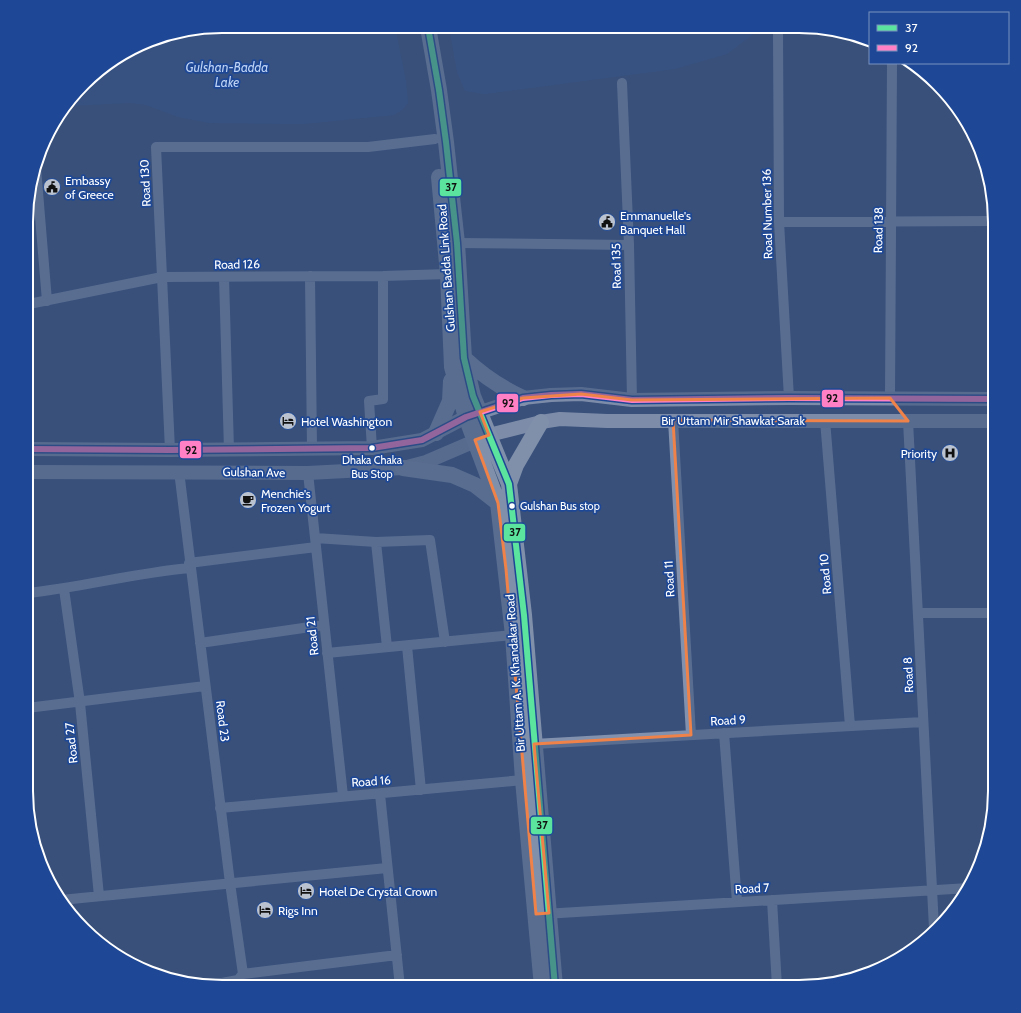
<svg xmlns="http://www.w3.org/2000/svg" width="1021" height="1013" font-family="Cabin,sans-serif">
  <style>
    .water { fill: #37558b }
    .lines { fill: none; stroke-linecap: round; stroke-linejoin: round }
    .street { stroke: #8291ad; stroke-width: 10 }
    .secondary { stroke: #7d8ca9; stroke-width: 14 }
    .primary { stroke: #8090ab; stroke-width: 16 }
    .bus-1-casing { stroke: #1e4895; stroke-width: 9 }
    .bus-2-casing { stroke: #1e4895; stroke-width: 9 }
    .bus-1 { stroke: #5ae49d; stroke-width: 6 }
    .bus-2 { stroke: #ff80c5; stroke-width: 6 }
    .marked { fill: none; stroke: #ee8249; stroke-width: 3; stroke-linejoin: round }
    .bus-dot { fill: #fff; stroke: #1e4895; stroke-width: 1.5 }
    .labels { text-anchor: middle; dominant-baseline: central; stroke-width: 3.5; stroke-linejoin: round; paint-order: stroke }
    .bus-label { font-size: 11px; fill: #fff; stroke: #1e4895 }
    .poi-label { font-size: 12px; fill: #fff; stroke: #1e4895; text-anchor: start }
    .street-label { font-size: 12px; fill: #fff; stroke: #1e4895 }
    .water-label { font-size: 13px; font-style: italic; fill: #bed3f5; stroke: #1e4895 }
    .rim { fill: none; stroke: #fff; stroke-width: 2 }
    .line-badge { stroke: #1e4895; stroke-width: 1.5 }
    .pale-badge-label { font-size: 11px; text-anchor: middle; font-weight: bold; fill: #111 }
  </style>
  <rect width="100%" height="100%" fill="#39507a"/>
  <path class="water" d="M222 26H395L406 81 408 103 402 110 394 115 303 124 210 123 178 117 146 105 130 103 67 106 93 75 159 37Z
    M449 27H763L727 54 675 69 485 94 465 91 457 72Z"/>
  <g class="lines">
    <path class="street" d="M778 30 779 222 789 398
      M622 83 629 245 632 400
      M36 168 47 301
      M779 222 995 221
      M457 243 629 245
      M310 276 312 449
      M224 277 229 450
      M29 304 162 277 383 276 448 274
      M890 398 892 63
      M673 420 691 735
      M825 420 850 726
      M908 421 934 928
      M372 448 369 401 383 399V276
      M170 450 156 147H368L435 139
      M179 471 230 883 243 974
      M308 473 343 796
      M315 538 376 542 430 540 445 642
      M376 542 387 647
      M189 563 316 547
      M64 589 80 703 99 896
      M28 593C82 587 135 573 190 568
      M919 613H995
      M200 643 324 625
      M407 646 421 790
      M327 653 513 635
      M27 708 205 686
      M724 733 737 902
      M534 744 923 722
      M380 794 400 987
      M220 808 523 780
      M61 900 387 868
      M772 900 777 987
      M544 914 969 888
      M243 974 397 955
      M206 986 238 980 243 974"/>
    <path class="secondary" d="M28 449 170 450 372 448 422 440 466 417 523 398 551 395 581 394 632 400 789 398 995 399
      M28 472 308 473 403 468 426 462 489 435 541 422 560 419 607 421H995"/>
    <path class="primary" d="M428 27 439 90 446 142 457 243 464 358 473 396 509 484 524 615 555 987
      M439 177 448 274 452 367 466 417 498 503 513 635 523 780 542 987
      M464 358C482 375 499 387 523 398
      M436 433 450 401 451 381
      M403 468 452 475 475 485 498 503
      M509 484 516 465 541 422"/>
    <g class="bus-1-casing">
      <path id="bus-1" d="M428 27 439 90 446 142 457 243 464 358 473 396 509 484 524 615 555 987"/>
    </g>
    <g class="bus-2-casing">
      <path id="bus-2" d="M28 449 170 450 372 448 422 440 466 417 523 398 551 395 581 394 632 400 789 398 995 399"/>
    </g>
    <use href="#bus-1" class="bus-1"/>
    <use href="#bus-2" class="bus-2"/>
  </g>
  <path d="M0 0H1021V1013H0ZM581 394 632 400 890 398 908 421 673 420 691 735 534 744 549 913 536 914 506 569 498 503 475 440 489 435 480 412 523 398Z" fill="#39507a" fill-opacity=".55" fill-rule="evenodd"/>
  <path class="marked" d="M581 394 632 400 890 398 908 421 673 420 691 735 534 744 549 913 536 914 506 569 498 503 475 440 489 435 480 412 523 398Z"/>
  <defs>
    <g id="civic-disc" transform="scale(0.9)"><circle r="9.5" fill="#bac2d0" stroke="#1e4895"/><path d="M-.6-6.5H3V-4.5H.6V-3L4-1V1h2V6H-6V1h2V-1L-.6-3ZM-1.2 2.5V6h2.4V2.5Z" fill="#111"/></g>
    <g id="hotel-disc" transform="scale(0.9)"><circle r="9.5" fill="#bac2d0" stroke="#1e4895"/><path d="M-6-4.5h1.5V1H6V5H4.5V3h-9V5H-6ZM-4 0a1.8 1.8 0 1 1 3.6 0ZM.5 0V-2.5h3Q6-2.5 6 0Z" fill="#111"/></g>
    <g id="hospital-disc" transform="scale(0.9)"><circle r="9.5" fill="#bac2d0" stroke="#1e4895"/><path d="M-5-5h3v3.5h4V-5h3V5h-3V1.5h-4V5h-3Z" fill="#111"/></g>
    <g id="cafe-disc" transform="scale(0.9)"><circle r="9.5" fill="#bac2d0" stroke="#1e4895"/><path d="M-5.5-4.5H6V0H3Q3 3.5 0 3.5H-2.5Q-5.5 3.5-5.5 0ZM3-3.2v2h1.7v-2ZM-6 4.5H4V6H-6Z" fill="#111"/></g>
  </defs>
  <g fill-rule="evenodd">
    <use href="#civic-disc" x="52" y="187"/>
    <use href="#civic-disc" x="607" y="222"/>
    <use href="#hotel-disc" x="288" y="421"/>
    <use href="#hospital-disc" x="950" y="453"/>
    <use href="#cafe-disc" x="248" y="500"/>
    <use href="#hotel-disc" x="306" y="891"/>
    <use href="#hotel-disc" x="265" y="910"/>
  </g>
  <g class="bus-dot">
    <circle cx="372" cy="448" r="3.5"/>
    <circle cx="512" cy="506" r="3.5"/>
  </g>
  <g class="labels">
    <g class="bus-label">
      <text x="372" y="460">Dhaka Chaka<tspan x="372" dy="14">Bus Stop</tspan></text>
      <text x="520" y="506" text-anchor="start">Gulshan Bus stop</text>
    </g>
    <g class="poi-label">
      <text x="65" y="180">Embassy<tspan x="65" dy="14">of Greece</tspan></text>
      <text x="620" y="215">Emmanuelle's<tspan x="620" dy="14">Banquet Hall</tspan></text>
      <text x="301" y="421">Hotel Washington</text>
      <text x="937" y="453" text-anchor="end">Priority</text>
      <text x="261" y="493">Menchie's<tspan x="261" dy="14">Frozen Yogurt</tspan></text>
      <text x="319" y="891">Hotel De Crystal Crown</text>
      <text x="278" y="910">Rigs Inn</text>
    </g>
    <g class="street-label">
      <text transform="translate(145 183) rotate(-93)">Road 130</text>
      <text transform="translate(767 214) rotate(-91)">Road Number 136</text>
      <text transform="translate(878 230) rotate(-89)">Road 138</text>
      <text transform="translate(237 264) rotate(-1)">Road 126</text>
      <text transform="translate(616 266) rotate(-91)">Road 135</text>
      <text transform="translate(446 268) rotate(-94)">Gulshan Badda Link Road</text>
      <text x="733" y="420">Bir Uttam Mir Shawkat Sarak</text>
      <text transform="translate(254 472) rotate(1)">Gulshan Ave</text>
      <text transform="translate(825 574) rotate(-95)">Road 10</text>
      <text transform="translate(669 579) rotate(-93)">Road 11</text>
      <text transform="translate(312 636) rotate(-96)">Road 21</text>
      <text transform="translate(515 673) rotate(-94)">Bir Uttam A. K. Khandakar Road</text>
      <text transform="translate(908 675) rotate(-92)">Road 8</text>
      <text transform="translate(728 720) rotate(-3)">Road 9</text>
      <text transform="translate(223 721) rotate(83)">Road 23</text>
      <text transform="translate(71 743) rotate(-96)">Road 27</text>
      <text transform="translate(371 781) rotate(-4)">Road 16</text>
      <text transform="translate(752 888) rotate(-3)">Road 7</text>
    </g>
    <g class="water-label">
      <text x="227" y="67">Gulshan-Badda<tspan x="227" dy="15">Lake</tspan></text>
    </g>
  </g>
  <path d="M0 0H1021V1013H0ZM222 33H799A189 189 0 0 1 988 222V791A189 189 0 0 1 799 980H222A189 189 0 0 1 33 791V222A189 189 0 0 1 222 33Z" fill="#1e4895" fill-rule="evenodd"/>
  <path class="rim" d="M222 33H799A189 189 0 0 1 988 222V791A189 189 0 0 1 799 980H222A189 189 0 0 1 33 791V222A189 189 0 0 1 222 33Z"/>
  <g class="line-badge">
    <rect x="439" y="178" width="23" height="19" rx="4" fill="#5ae49d"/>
    <rect x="821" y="389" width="23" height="19" rx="4" fill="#ff80c5"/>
    <rect x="496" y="393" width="23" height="20" rx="4" fill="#ff80c5"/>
    <rect x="179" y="440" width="23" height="19" rx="4" fill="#ff80c5"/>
    <rect x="503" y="523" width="23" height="19" rx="4" fill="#5ae49d"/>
    <rect x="530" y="816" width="23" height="19" rx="4" fill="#5ae49d"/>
  </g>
  <g class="pale-badge-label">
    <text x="451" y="191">37</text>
    <text x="832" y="402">92</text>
    <text x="508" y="407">92</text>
    <text x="191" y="454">92</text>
    <text x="515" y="536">37</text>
    <text x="542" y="829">37</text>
  </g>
  <rect x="869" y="12" width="140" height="52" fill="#1e4895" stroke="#7891bf"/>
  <rect x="877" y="25" width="20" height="6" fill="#5ae49d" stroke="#7891bf"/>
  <text x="905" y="32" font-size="12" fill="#ffffff">37</text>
  <rect x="877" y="45" width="20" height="6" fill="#ff80c5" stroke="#7891bf"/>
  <text x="905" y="52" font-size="12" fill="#ffffff">92</text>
</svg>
